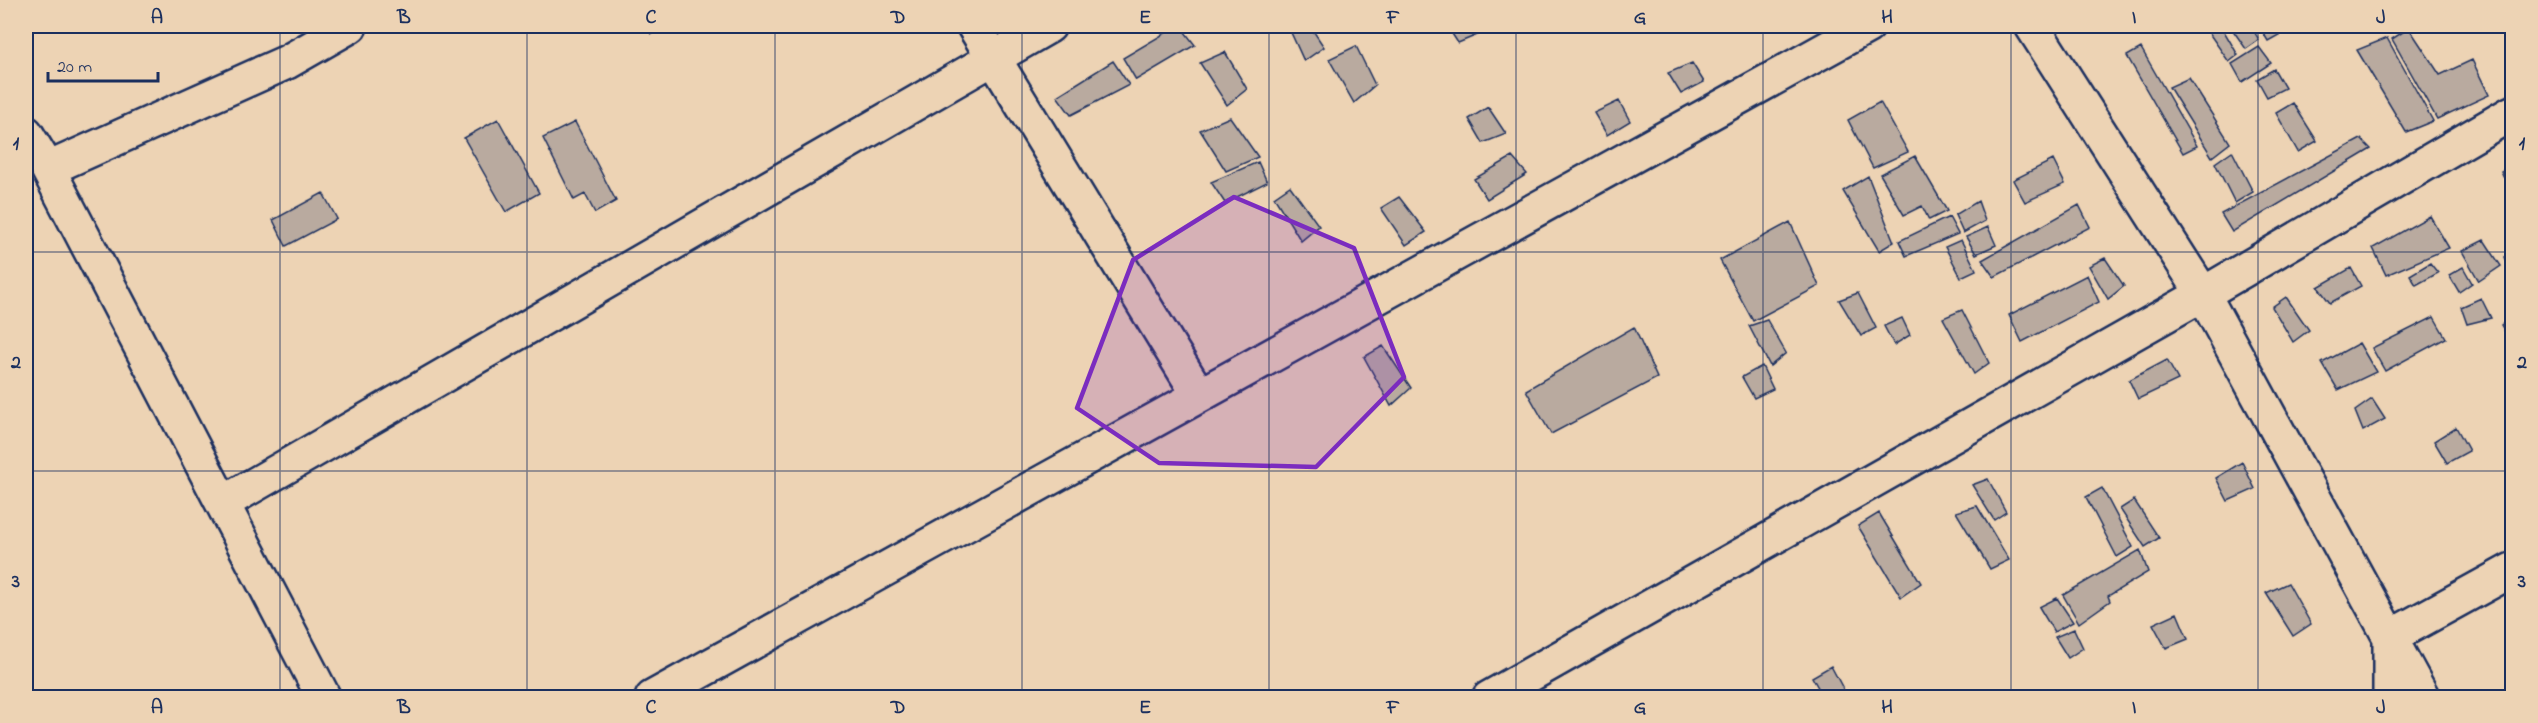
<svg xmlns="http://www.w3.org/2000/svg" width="2538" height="723" font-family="'Indie Flower',sans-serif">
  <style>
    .building { fill: #b9aa9f; stroke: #1b2f5e; stroke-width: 1.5 }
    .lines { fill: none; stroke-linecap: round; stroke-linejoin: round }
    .minor-casing { stroke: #1b2f5e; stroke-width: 38 }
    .minor { stroke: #edd3b4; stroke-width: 33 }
    .marked { fill: #7b2cbf; fill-opacity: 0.2; stroke: #7b2cbf; stroke-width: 4.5; stroke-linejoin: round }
    .grid { fill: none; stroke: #1b2f5e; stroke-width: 1.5; stroke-opacity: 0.55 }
    .neatline { fill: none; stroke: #1b2f5e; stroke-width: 2 }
    .grid-label { font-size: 20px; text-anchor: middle; font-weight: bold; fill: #1b2f5e }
  </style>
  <rect width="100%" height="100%" fill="#edd3b4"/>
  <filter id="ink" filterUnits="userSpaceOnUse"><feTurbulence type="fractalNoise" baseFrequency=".0167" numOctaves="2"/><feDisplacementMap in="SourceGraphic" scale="12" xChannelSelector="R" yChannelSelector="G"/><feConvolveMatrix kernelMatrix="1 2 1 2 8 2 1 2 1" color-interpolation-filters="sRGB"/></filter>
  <g filter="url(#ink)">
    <path class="building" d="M648 26H669L651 34Z
      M1177 26 1182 28 1195 45 1136 80 1123 58Z
      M1288 26H1310L1324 47 1304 61Z
      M1447 26H1499L1458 43Z
      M2204 26H2221L2238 55 2229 62Z
      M2230 26H2251L2259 40 2246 49Z
      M2259 26H2295L2268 41Z
      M2409 28 2440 75 2472 60 2489 95 2437 119 2392 39Z
      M2387 38 2433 121 2406 132 2357 50Z
      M1356 46 1375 85 1354 103 1329 59Z
      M2259 47 2271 63 2242 82 2232 64Z
      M2141 48 2197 146 2183 153 2127 56Z
      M1225 52 1247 89 1227 105 1200 63Z
      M1113 61 1129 85 1071 115 1057 96Z
      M1692 63 1704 82 1681 94 1668 73Z
      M2274 69 2285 88 2267 97 2257 79Z
      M2189 78 2230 143 2212 157 2169 87Z
      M1619 101 1630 121 1607 135 1594 113Z
      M1880 102 1908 152 1873 168 1848 120Z
      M2293 103 2317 141 2298 152 2276 113Z
      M1488 107 1506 134 1483 143 1469 119Z
      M1230 117 1258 157 1226 171 1200 130Z
      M498 119 539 193 506 212 464 138Z
      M575 122 616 201 595 213 585 194 574 200 543 138Z
      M2361 139 2371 149 2232 232 2221 214Z
      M2232 151 2253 192 2235 203 2215 163Z
      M1915 156 1947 211 1929 220 1922 206 1904 215 1880 174Z
      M1512 157 1527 174 1487 199 1474 179Z
      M2053 160 2065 184 2025 202 2013 180Z
      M1258 162 1267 182 1225 203 1211 182Z
      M2512 166V194L2501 171Z
      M1868 176 1894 242 1879 251 1843 191Z
      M1290 186 1319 226 1301 241 1274 197Z
      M323 193 337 219 286 246 273 220Z
      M1399 197 1426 232 1406 245 1381 208Z
      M1978 201 1985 221 1963 233 1955 215Z
      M2079 205 2090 227 1994 277 1982 260Z
      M2430 216 2449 248 2386 275 2373 248Z
      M1949 217 1958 234 1906 256 1899 241Z
      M1790 222 1819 286 1753 321 1720 260Z
      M1988 227 1996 245 1976 254 1966 237Z
      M1961 240 1976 270 1961 277 1945 247Z
      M2484 240 2501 266 2479 281 2462 251Z
      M2512 254V275L2505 257Z
      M2105 258 2124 286 2108 299 2089 266Z
      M2430 263 2438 273 2416 285 2410 275Z
      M2463 267 2472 283 2459 292 2449 275Z
      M2351 268 2361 286 2330 303 2318 287Z
      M2087 275 2099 302 2022 342 2009 315Z
      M1858 293 1876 328 1861 336 1839 300Z
      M2286 297 2309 330 2293 342 2272 307Z
      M2481 298 2491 318 2467 324 2461 307Z
      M1962 310 1989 363 1974 374 1943 318Z
      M2434 317 2446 338 2385 371 2372 348Z
      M1902 318 1910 335 1894 345 1884 326Z
      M2512 318V343L2501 325Z
      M1767 320 1786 353 1770 366 1749 326Z
      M1634 327 1657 378 1551 434 1526 390Z
      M2359 343 2376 372 2338 390 2322 363Z
      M1383 346 1411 388 1391 406 1364 357Z
      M2167 360 2178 380 2138 399 2129 380Z
      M1762 366 1773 389 1754 398 1742 377Z
      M2372 399 2385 419 2363 431 2355 411Z
      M2456 427 2469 451 2447 463 2434 441Z
      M2242 462 2255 489 2228 501 2216 478Z
      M1988 479 2006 512 1994 520 1972 485Z
      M2102 488 2133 547 2117 557 2086 497Z
      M2134 500 2159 538 2145 547 2120 509Z
      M1977 506 2009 560 1990 569 1956 512Z
      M1879 513 1921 583 1901 597 1858 526Z
      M2140 550 2148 572 2108 596 2110 601 2079 623 2063 595Z
      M2288 583 2311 624 2293 636 2266 593Z
      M2057 598 2073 622 2054 632 2039 607Z
      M2177 613 2188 639 2166 648 2153 624Z
      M2074 629 2083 648 2068 658 2055 637Z
      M1831 666 1848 698H1824L1812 677Z"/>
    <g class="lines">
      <g class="minor-casing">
        <path id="minor" d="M974 26 1199 395
          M2032 26 2203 294 2423 698
          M26 133 48 169 324 698
          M48 169 287 62 350 26
          M223 503 1049 26
          M2390 637 2512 570
          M652 698 1868 26
          M1489 698 2203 294 2512 113
          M2390 698V639"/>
      </g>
      <use href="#minor" class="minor"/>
    </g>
  </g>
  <path class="marked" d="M1234 197 1354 248 1404 377 1316 467 1159 463 1077 408 1133 260Z"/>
  <path class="grid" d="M280 26V698M527 26V698M775 26V698M1022 26V698M1269 26V698M1516 26V698M1763 26V698M2011 26V698M2258 26V698M26 252H2512M26 471H2512"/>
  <rect width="2538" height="723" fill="none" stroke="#edd3b4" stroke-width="66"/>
  <path d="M48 72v9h110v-9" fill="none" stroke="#1b2f5e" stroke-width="3"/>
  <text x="57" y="72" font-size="18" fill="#1b2f5e" stroke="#edd3b4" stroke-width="4.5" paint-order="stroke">20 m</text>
  <rect x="33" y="33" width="2472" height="657" class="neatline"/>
  <g class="grid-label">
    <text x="157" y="23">A</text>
    <text x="404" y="23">B</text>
    <text x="651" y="23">C</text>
    <text x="898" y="23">D</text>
    <text x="1145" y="23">E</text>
    <text x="1393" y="23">F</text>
    <text x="1640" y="23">G</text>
    <text x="1887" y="23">H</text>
    <text x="2134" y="23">I</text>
    <text x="2381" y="23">J</text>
    <text x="16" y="149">1</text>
    <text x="2522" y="149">1</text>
    <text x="16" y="368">2</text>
    <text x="2522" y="368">2</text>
    <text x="16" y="587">3</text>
    <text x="2522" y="587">3</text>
    <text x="157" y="713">A</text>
    <text x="404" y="713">B</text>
    <text x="651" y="713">C</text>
    <text x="898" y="713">D</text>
    <text x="1145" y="713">E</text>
    <text x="1393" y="713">F</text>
    <text x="1640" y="713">G</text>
    <text x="1887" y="713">H</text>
    <text x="2134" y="713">I</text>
    <text x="2381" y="713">J</text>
  </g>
</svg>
